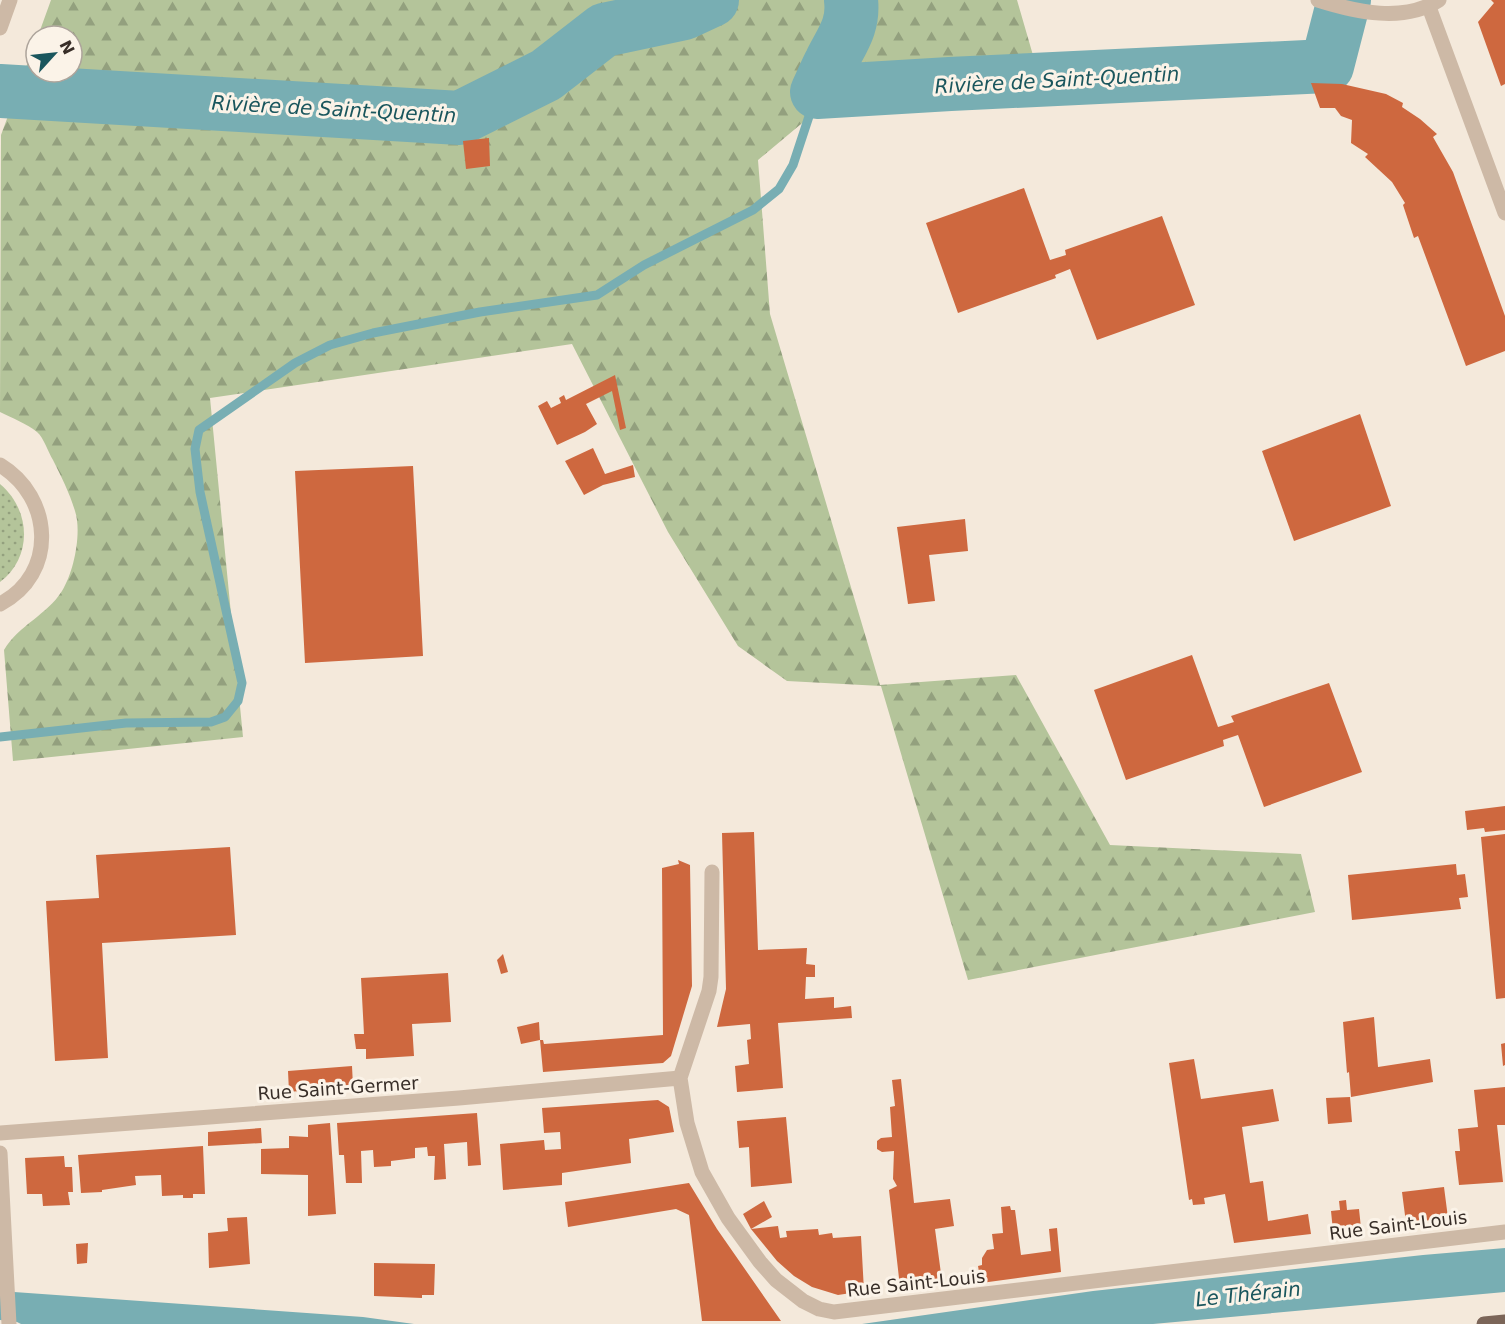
<svg xmlns="http://www.w3.org/2000/svg" width="1505" height="1324" font-family="'DejaVu Sans',sans-serif">
  <style>
    .grass { fill: url(#grass-dots) }
    .forest { fill: url(#forest-firs) }
    .water { fill: #78aeb3 }
    .lines { fill: none; stroke-linecap: round; stroke-linejoin: round }
    .stream { stroke: #78aeb3; stroke-width: 9 }
    .river { stroke: #78aeb3; stroke-width: 54 }
    .building { fill: #ce683f }
    .minor { stroke: #cdb9a6; stroke-width: 15 }
    .major { stroke: #7b6558; stroke-width: 15 }
    .labels { text-anchor: middle; dominant-baseline: central; stroke-width: 6; stroke-linejoin: round; paint-order: stroke }
    .street-label { font-size: 18px; fill: #382e28; stroke: #fbf3e8 }
    .water-label { font-size: 20px; font-style: italic; fill: #1a565d; stroke: #fbf3e8 }
  </style>
  <defs>
    <pattern id="grass-dots" width="8" height="8" patternUnits="userSpaceOnUse" patternTransform="scale(1.5)"><rect width="8" height="8" fill="#b4c49a"/><path d="M2 2h.1M6 6h.1" fill="none" stroke="#93a07e" stroke-width="1.8" stroke-linecap="round"/></pattern>
    <pattern id="forest-firs" width="22" height="20" patternUnits="userSpaceOnUse" patternTransform="scale(1.5)"><rect width="22" height="20" fill="#b4c49a"/><path d="M5 1l3.5 6h-7zM16 11l3.5 6h-7z" fill="#93a07e"/></pattern>
  </defs>
  <rect width="100%" height="100%" fill="#f4e9db"/>
  <path class="grass" d="M0 484C31 510 33 557 0 582Z"/>
  <path class="forest" d="M51 0H1017L1039 76 838 93 758 160 770 314 880 685 1016 675 1110 845 1301 854 1315 912 968 980 881 686 787 681 738 646 668 532 572 344 210 398 243 737 13 761 4 650C19 625 47 615 62 591 74 572 82 532 75 511 70 494 61 476 53 460 48 452 44 438 37 432 27 424 12 418 0 412L1 135 36 40V72H72V36H38Z"/>
  <path class="water" d="M1505 1248V1292L1153 1324H862L1093 1291 1423 1255Z
    M0 1291 363 1317 414 1324H21L17 1322 0 1320Z"/>
  <g class="lines">
    <path class="stream" d="M604 30 623 0
      M0 737 126 723 211 722 225 717 238 701 242 683 200 492 195 449 199 430 295 363 330 345 373 333 480 312 597 295 644 265 753 210 779 189 793 165 817 92"/>
    <path class="river" d="M851 0C854 26 842 40 831 62 826 71 822 82 817 92L950 84 1327 66 1344 0
      M0 91 460 118 546 75 604 30 684 13 712 0"/>
  </g>
  <path class="building" d="M1491 0H1505V84L1501 86 1478 22 1494 3Z
    M1311 83 1342 84 1386 94 1403 103 1402 107 1420 119 1437 134 1433 137 1453 172 1505 316V351L1466 366 1418 236 1414 238 1403 205 1405 203 1392 182 1365 157 1368 154 1351 143 1352 120 1341 116 1335 108H1320Z
    M489 138 490 166 466 169 463 141Z
    M1024 188 1050 260 1066 255 1065 250 1162 216 1195 305 1097 340 1070 269 1055 275 1056 278 958 313 926 223Z
    M615 375 626 428 620 430 612 391 586 404 597 424 585 432 557 445 538 406 547 401 551 408 561 403 559 398 564 395 566 400Z
    M1360 414 1391 506 1294 541 1262 451Z
    M593 448 605 474 633 465 635 477 603 485 584 495 565 461Z
    M413 466 423 656 305 663 295 471Z
    M965 519 968 551 929 555 935 601 908 604 897 527Z
    M1192 655 1218 727 1234 722 1231 716 1329 683 1362 772 1264 807 1238 735 1223 740 1224 746 1126 780 1094 690Z
    M1505 806V830L1485 832 1484 828 1467 830 1465 811Z
    M754 832 758 950 807 948 806 964 815 965V977H806L805 999 834 997V1008L851 1006 852 1018 778 1023 783 1088 737 1092 735 1066 749 1064 747 1040 751 1039 750 1024 717 1027 726 989 722 833Z
    M1505 834V998L1496 999 1481 837Z
    M230 847 236 935 102 943 108 1058 55 1061 46 901 99 898 96 855Z
    M678 860 690 865 692 986 671 1056 663 1063 543 1072 540 1040H543L544 1044 663 1035 662 868 679 864Z
    M1456 864 1457 875 1465 874 1468 897 1459 898 1461 909 1352 920 1348 875Z
    M503 954 508 972 501 974 497 960Z
    M448 973 451 1022 412 1024 414 1056 366 1059V1049H356L354 1034H364L361 978Z
    M1374 1017 1378 1067 1430 1059 1433 1082 1351 1097 1349 1072 1347 1073 1343 1022Z
    M539 1022 540 1040 521 1044 517 1027Z
    M1505 1043V1065L1503 1066 1501 1044Z
    M1194 1059 1201 1099 1273 1089 1279 1121 1242 1127 1250 1183 1263 1181 1268 1221 1308 1214 1311 1234 1234 1243 1225 1194 1204 1198 1205 1204 1193 1205 1192 1199 1189 1200 1169 1063Z
    M352 1066 353 1086 289 1092 288 1071Z
    M901 1079 914 1203 950 1199 954 1226 935 1229 942 1281 900 1287 889 1190 897 1186 893 1179 894 1151 882 1152 877 1149V1141L881 1138 892 1137 890 1107 895 1106 892 1080Z
    M1505 1087V1125H1497L1503 1182 1459 1185 1455 1151H1460L1458 1129 1478 1127 1474 1090Z
    M1350 1097 1352 1122 1328 1124 1326 1098Z
    M658 1100 669 1107 674 1132 629 1139 631 1163 562 1173V1185L503 1190 500 1144 544 1140 545 1150 561 1149 560 1132 544 1133 542 1108Z
    M477 1113 481 1165 468 1166 467 1142 444 1144 446 1179 434 1180 435 1156H428L427 1147 415 1148V1158L391 1161V1166L374 1167 373 1150 361 1151 362 1183H346L344 1155H339L337 1123Z
    M786 1117 792 1183 751 1187 749 1147 739 1148 737 1121Z
    M330 1123 336 1214 308 1216V1175L261 1174V1149L289 1148V1136L308 1137V1125Z
    M261 1128 262 1143 208 1146V1132Z
    M203 1146 205 1194H193V1198H183V1195L162 1196 161 1175 135 1176 136 1185 102 1190V1192L81 1193 78 1155Z
    M64 1156 65 1167H72L73 1192H68L70 1205 43 1206 42 1194H27L25 1158Z
    M689 1183 717 1229 781 1321H702L689 1215 676 1209 568 1227 565 1202Z
    M1444 1187 1448 1218 1406 1223 1402 1192Z
    M1346 1200 1347 1210 1359 1209 1361 1228 1333 1231 1331 1211 1340 1210 1339 1201Z
    M764 1201 772 1217 751 1229 778 1226 780 1238 787 1237 786 1231 818 1229 819 1235 832 1233 833 1238 861 1236 864 1291 838 1295 812 1287 794 1276 777 1261 751 1229 743 1214Z
    M1010 1206 1011 1210H1015L1021 1255 1051 1251 1049 1229 1057 1228 1061 1272 981 1283 978 1266 982 1265V1258L987 1250 994 1249 992 1234 1003 1233 1001 1207Z
    M247 1217 250 1264 209 1268 208 1233 228 1231 227 1218Z
    M88 1243 87 1263 77 1264 76 1244Z
    M374 1263 435 1264 434 1295H422V1298L374 1296Z"/>
  <g class="lines">
    <path class="minor" d="M1318 0C1356 12 1404 23 1439 0
      M1429 7 1505 213
      M0 28 10 0
      M0 465C53 497 58 574 0 604
      M712 872 711 977 709 991 680 1078 687 1123 702 1172 728 1218 760 1262 776 1280 803 1301 819 1309 834 1312 1505 1232
      M0 1133 459 1098 680 1078
      M0 1153 9 1324"/>
    <path class="major" d="M1484 1324 1505 1322"/>
  </g>
  <g class="labels">
    <g class="street-label">
      <text transform="translate(338 1088) rotate(-4)">Rue Saint-Germer</text>
      <text transform="translate(1398 1225) rotate(-7)">Rue Saint-Louis</text>
      <text transform="translate(916 1283) rotate(-6)">Rue Saint-Louis</text>
    </g>
    <g class="water-label">
      <text transform="translate(1057 80) rotate(-3)">Rivière de Saint-Quentin</text>
      <text transform="translate(334 109) rotate(3)">Rivière de Saint-Quentin</text>
      <text transform="translate(1248 1294) rotate(-6)">Le Thérain</text>
    </g>
  </g>
  <g transform="translate(54 54) rotate(63)"><circle r="28" fill="#fbf3e8" stroke="#ada49b" stroke-width="1.5"/>
  <path d="M0-4.5L10 22L0 15L-10 22Z" fill="#1a565d"/>
  <text y="-9" font-size="16" font-weight="bold" text-anchor="middle" fill="#382e28">N</text>
  </g>
</svg>
